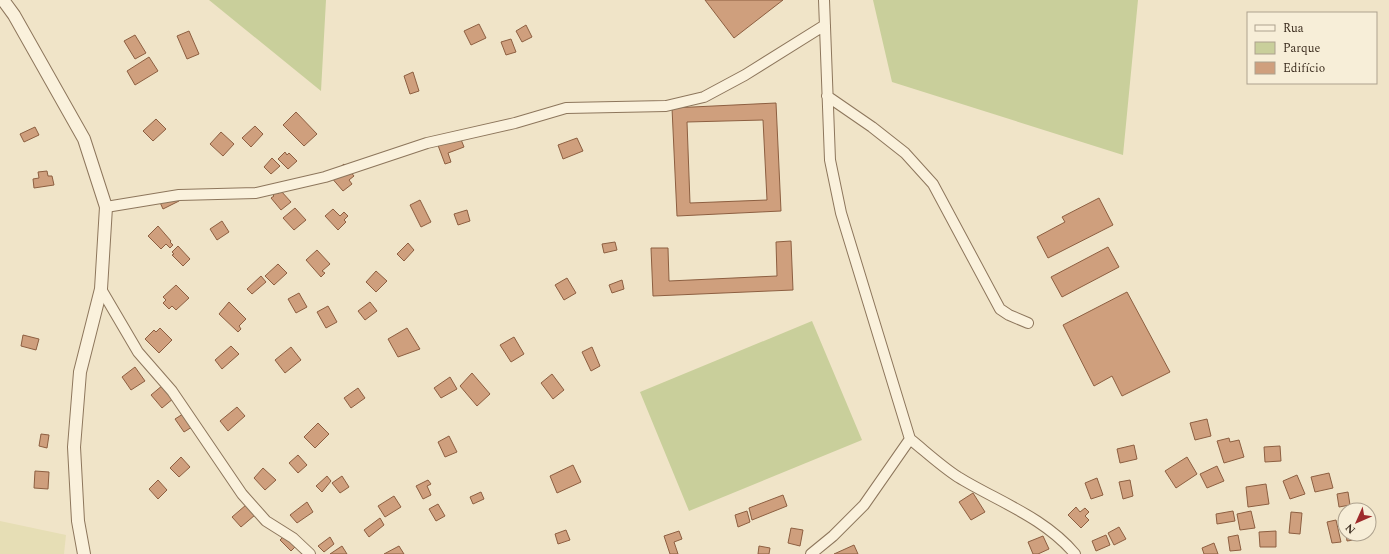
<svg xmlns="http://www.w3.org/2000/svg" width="1389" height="554" font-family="Spectral,serif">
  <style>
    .farmland { fill: #e6deb5 }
    .green { fill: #c9cf9b }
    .building { fill: #cf9f7d; stroke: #8d5f41; fill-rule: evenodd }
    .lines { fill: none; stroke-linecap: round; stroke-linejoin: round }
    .minor-casing { stroke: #8d765c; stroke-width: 12 }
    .tertiary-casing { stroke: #8d765c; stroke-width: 14 }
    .minor { stroke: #faf1dc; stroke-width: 10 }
    .tertiary { stroke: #faf1dc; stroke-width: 12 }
  </style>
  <rect width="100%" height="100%" fill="#f0e4c8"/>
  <path class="farmland" d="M0 521 66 535 64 554H0Z"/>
  <path class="green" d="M209 0H326L321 91Z
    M873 0H1138L1123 155 892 82Z
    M812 321 862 440 689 511 640 392Z"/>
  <path class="building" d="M705 0H783L734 38Z
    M479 24 486 38 471 45 464 31Z
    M526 25 532 37 522 42 516 31Z
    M189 31 199 54 187 59 177 36Z
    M135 35 146 53 135 59 124 41Z
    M511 39 516 52 506 55 501 42Z
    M149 57 158 71 135 85 127 71Z
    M413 72 419 91 410 94 404 76Z
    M776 103 781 211 677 216 672 108ZM763 120 767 200 690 203 687 122Z
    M296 112 317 134 304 146 283 125Z
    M156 119 166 129 153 141 143 131Z
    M255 126 263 134 251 147 242 138Z
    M35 127 39 135 24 142 20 134Z
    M221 132 234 144 223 156 210 144Z
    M458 132 464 147 448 153 451 162 445 164 436 140Z
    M577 138 583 151 563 159 558 145Z
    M285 152 287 155 289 153 297 161 288 169 278 159Z
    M272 158 280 166 271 174 264 167Z
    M344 164 354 176 349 180 352 184 343 191 330 176Z
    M47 171 48 176H52L54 185 34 188 33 179 39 178 38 172Z
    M273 189 278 194 281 191 291 202 281 210 271 198 274 196 270 192Z
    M174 191 179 201 163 209 158 198Z
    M1099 198 1113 225 1048 258 1037 237 1065 222 1062 217Z
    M420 200 431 222 421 227 410 205Z
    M295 208 306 220 294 230 283 218Z
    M333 209 340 216 344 212 348 216 344 220 346 222 338 230 325 216Z
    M467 210 470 221 458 225 454 214Z
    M222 221 229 232 217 240 210 229Z
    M158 226 171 241 170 242 173 245 170 248 166 244 161 249 148 236Z
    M791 241 793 290 653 296 651 248H668L669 281 777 276 776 242Z
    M615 242 617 250 604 253 602 244Z
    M408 243 414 250 404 261 397 254Z
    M178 246 190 259 183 266 172 255 174 254 172 252Z
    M1108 247 1119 267 1062 297 1051 277Z
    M317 250 330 264 322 271 325 273 321 277 306 260Z
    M278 264 287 273 274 285 265 276Z
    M376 271 387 281 376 292 366 282Z
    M261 276 266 282 252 294 247 289Z
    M567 278 576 293 564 300 555 285Z
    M622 280 624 289 612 293 609 285Z
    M176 285 189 298 176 310 172 306 169 309 163 303 166 300 163 297Z
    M1127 292 1170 372 1122 396 1112 376 1094 386 1063 325Z
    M299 293 307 307 296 313 288 299Z
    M229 302 246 319 239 326 241 329 238 332 219 314Z
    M370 302 377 311 365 320 358 311Z
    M328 306 337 322 326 328 317 312Z
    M160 328 172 340 159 353 145 339 154 330 156 332Z
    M407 328 420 349 398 357 388 339Z
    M23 335 39 339 36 350 21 346Z
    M514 337 524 354 511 362 500 345Z
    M231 346 239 354 222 369 215 360Z
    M291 347 301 360 285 373 275 360Z
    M592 347 600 366 591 371 582 352Z
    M135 367 145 381 131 390 122 377Z
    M472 373 490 394 477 406 460 386Z
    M552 374 564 390 553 399 541 383Z
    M450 377 457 389 441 398 434 388Z
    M163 385 174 398 162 408 151 395Z
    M358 388 365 398 351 408 344 398Z
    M237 407 245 416 228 431 220 421Z
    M183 414 192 427 184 432 175 419Z
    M1207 419 1211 436 1195 440 1190 423Z
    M318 423 329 434 315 448 304 437Z
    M41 434 49 435 47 448 39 446Z
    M449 436 457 452 445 457 438 442Z
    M1229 438 1230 442 1239 440 1244 457 1224 463 1217 441Z
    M1134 445 1137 459 1120 463 1117 449Z
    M1280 446 1281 461 1265 462 1264 447Z
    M298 455 307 465 298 473 289 463Z
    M181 457 190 467 179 477 170 468Z
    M1187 457 1197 474 1176 488 1165 471Z
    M573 465 581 482 557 493 550 476Z
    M1217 466 1224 481 1207 488 1200 474Z
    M263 468 276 480 265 490 254 478Z
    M35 471 49 472 48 489 34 488Z
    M1329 473 1333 488 1315 492 1311 477Z
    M1297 475 1305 494 1290 499 1283 481Z
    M327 476 331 481 322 492 316 486Z
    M342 476 349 487 340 493 332 483Z
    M1097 478 1103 495 1091 499 1085 483Z
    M158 480 167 490 158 499 149 489Z
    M428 480 431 484 427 486 431 495 423 499 416 486Z
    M1130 480 1133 496 1123 499 1119 482Z
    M1266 484 1269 504 1248 507 1246 487Z
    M481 492 484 499 473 504 470 497Z
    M1348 492 1350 505 1339 507 1337 494Z
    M973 493 985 512 971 520 959 502Z
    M783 495 787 506 752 520 749 508Z
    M394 496 401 507 385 517 378 506Z
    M307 502 313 512 297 523 290 515Z
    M438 504 445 516 436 521 429 509Z
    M246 505 255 515 241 527 232 517Z
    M1076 507 1080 512 1085 508 1089 512 1085 516 1089 520 1081 528 1068 515Z
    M747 511 750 522 738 527 735 515Z
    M1233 511 1235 521 1217 524 1216 514Z
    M1251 511 1255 528 1240 530 1237 514Z
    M1291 512 1302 513 1300 534 1289 533Z
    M380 518 384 525 369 537 364 530Z
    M1336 520 1341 542 1332 543 1327 522Z
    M1119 527 1126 539 1114 545 1108 533Z
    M791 528 803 530 800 546 788 543Z
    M566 530 570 540 558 544 555 534Z
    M289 531 300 542 291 551 280 540Z
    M679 531 682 539 674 542 678 554H670L664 536Z
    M1276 531V547H1260L1259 532Z
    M1346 534H1361V539L1347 541Z
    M1106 535 1110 545 1096 551 1092 541Z
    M1238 535 1241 550 1230 551 1228 537Z
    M1043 536 1049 549 1038 554H1033L1028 542Z
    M330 537 334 544 324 552 318 546Z
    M1214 543 1218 554H1204L1202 548Z
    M854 545 858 554H834Z
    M342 546 347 554H330Z
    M399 546 404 554H384Z
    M759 546 770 548 769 554H758Z"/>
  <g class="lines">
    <g class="minor-casing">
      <path id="minor" d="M827 96 872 127 905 153 933 184 1000 309 1009 315 1028 323
        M106 207 179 195 256 193 325 177 427 143 515 123 566 108 666 106 704 97 745 75 825 25
        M101 289 138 352 172 391 242 494 266 521 293 538 310 554
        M910 439C925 451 941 466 958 477 997 501 1044 517 1075 554
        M811 554 833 536 864 505 910 439 841 213 830 160 824 0"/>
    </g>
    <g class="tertiary-casing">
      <path id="tertiary" d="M3 0 14 15 84 139 106 207 101 289 80 372 74 447 78 521 84 554"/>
    </g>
    <use href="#minor" class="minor"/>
    <use href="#tertiary" class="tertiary"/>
  </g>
  <rect x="1247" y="12" width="130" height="72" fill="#f7eed8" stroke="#ada18e"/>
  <rect x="1255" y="25" width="20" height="6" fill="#faf1dc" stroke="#ada18e"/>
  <text x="1283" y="32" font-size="12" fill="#3d2e20">Rua</text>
  <rect x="1255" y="42" width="20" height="12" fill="#c9cf9b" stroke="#ada18e"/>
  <text x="1283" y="52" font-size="12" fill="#3d2e20">Parque</text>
  <rect x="1255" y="62" width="20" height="12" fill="#cf9f7d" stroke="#ada18e"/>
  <text x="1283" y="72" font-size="12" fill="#3d2e20">Edifício</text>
  <g transform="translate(1357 522) rotate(225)"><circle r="19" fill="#f7eed8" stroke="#ada18e"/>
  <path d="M0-3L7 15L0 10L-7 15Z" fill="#9e2a2b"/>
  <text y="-6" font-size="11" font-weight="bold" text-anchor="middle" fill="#3d2e20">N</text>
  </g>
</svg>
